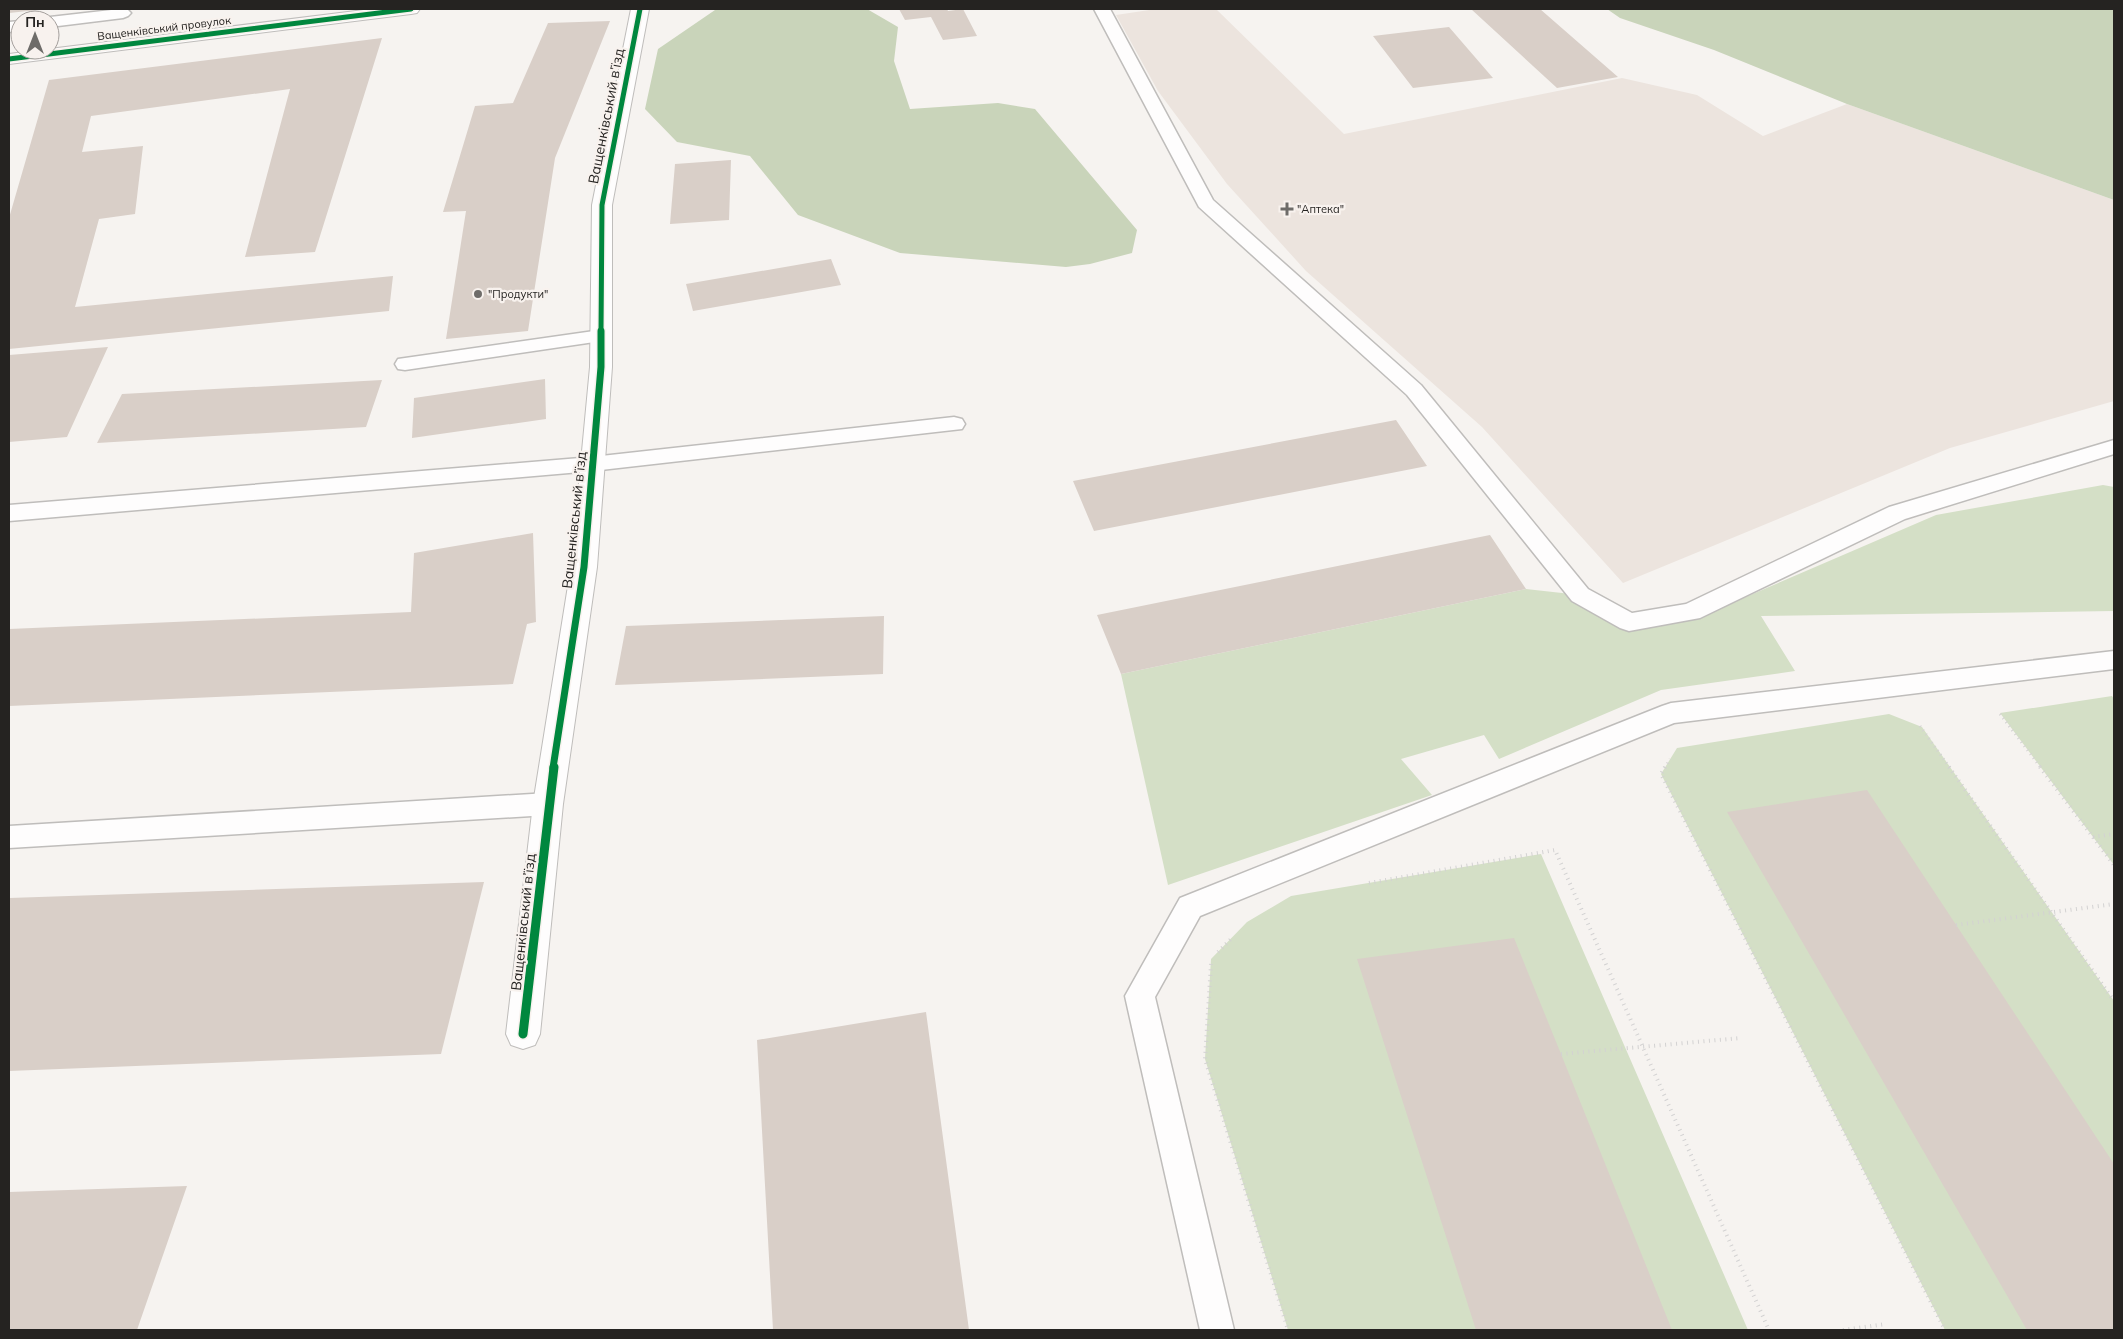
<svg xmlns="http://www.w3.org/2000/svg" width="2123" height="1339" font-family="Mulish,sans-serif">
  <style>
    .built { fill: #ece4de }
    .green { fill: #d4dfc6 }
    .forest { fill: #c9d4ba }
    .building { fill: #d9cfc8 }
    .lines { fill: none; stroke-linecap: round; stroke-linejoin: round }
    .lane-casing { stroke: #bfbdbb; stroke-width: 3 }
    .street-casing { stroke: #bfbdbb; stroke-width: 2 }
    .path-far1 { stroke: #d3d2d2; stroke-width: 3; stroke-dasharray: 1 4; stroke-linecap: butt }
    .path { stroke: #d3d2d2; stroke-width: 4; stroke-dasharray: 1 4.5; stroke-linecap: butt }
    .lane { fill: #fefdfd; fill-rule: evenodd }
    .street { fill: #fefdfd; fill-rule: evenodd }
    .cycleway-far2-casing { stroke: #f8f2ee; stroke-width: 8 }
    .cycleway-far1-casing { stroke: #f8f2ee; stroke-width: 10 }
    .cycleway-casing { stroke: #f8f2ee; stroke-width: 12 }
    .cycleway-far2 { stroke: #00873e; stroke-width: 5 }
    .cycleway-far1 { stroke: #00873e; stroke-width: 7 }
    .cycleway { stroke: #00873e; stroke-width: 9 }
    .poi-dot { fill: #6e6c69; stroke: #f8f2ee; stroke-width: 2 }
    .labels { text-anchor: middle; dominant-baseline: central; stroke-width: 4.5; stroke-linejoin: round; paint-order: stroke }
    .far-street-label { font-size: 11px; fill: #252321; stroke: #f8f2ee }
    .far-poi-label { font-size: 11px; fill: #252321; stroke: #f8f2ee; text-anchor: start }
    .street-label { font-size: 14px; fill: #252321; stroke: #f8f2ee }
  </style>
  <rect width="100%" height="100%" fill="#f6f3f0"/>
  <path class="built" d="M1156 9H1216L1344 134 1622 78 1697 95 1763 136 1847 104 2114 200V401L1950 448 1623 583 1482 427 1306 271 1227 184 1158 91 1116 15Z"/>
  <path class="green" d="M2103 485 2114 487V611L1761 616 1795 671 1661 690 1499 759 1484 735 1401 759 1432 795 1168 885 1121 674 1526 589 1580 595 1629 622 1704 615 1936 515Z
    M2112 696 2114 699V865L2000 713Z
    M1889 714 1922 727 2114 1001V1330H1945L1661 774 1677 748Z
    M1541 854 1748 1330H1288L1205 1059 1211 959 1247 922 1291 896Z"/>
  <path class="forest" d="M725 9H867L898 27 894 61 910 109 998 103 1035 109 1137 230 1132 253 1090 264 1066 267 900 253 798 215 750 156 677 142 645 109 658 49 715 10Z
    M1607 9H2114V200L1847 104 1714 50 1620 18Z"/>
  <path class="building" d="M9 9H37V10L9 13Z
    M899 9H947L948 11 963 9 977 36 943 40 931 17 905 20Z
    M1471 9H1540L1618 77 1557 88Z
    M610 21 555 158 528 331 446 339 466 211 443 212 475 106 513 103 548 23Z
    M1449 27 1493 78 1413 88 1373 36Z
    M382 38 315 252 245 257 290 89 91 116 82 152 143 146 135 214 99 219 75 307 393 276 389 311 9 349V218L49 80Z
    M731 160 729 220 670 224 675 164Z
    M831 259 841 285 693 311 686 284Z
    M108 347 67 437 9 442V355Z
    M545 379 546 419 412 438 414 398Z
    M382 380 366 427 97 443 122 394Z
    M1396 420 1427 466 1094 531 1073 481Z
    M533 533 536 622 527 624 513 684 9 706V629L411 612 414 553Z
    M1490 535 1526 589 1121 674 1097 615Z
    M884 616 883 674 615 685 626 626Z
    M1867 790 2114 1164V1330H2027L1727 812Z
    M484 882 441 1054 9 1071V898Z
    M1514 938 1561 1054 1672 1330H1476L1357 959Z
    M926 1012 969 1330H773L757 1040Z
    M187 1186 137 1330H9V1192Z"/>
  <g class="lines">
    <g class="lane-casing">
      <path id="lane" d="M120 9 128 10 131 13 128 16 123 18 50 27V20H44L50 17Z
        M1094 9H1110L1213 200 1421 385 1588 589 1632 613 1686 604 1889 507 2114 440V454L1905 519 1700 618 1629 631 1620 628 1572 601 1407 395 1199 207Z
        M20 21V31L9 32V22Z
        M601 330 608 332 611 336 608 340 405 370 398 369 395 364 398 359Z
        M954 417 962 419 965 424 962 429 592 471 9 521V505L592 457Z
        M2114 651V669L1674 723 1200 916 1155 997 1234 1330H1200L1125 996 1180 898 1662 706 1671 703Z
        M548 793 558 796 561 804 558 812 548 815 9 848V826Z"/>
    </g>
    <g class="street-casing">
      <path id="street" d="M372 9H420L417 13 411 14 9 64V54Z
        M631 9H649L612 205V367L597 567 563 804 540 1034 535 1045 523 1049 511 1045 506 1034 533 804 571 567 590 367 592 205Z"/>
    </g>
    <path class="path-far1" d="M2000 714 2041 768
      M1920 726 1950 768
      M1665 768 1670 759"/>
    <path class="path" d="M1665 767 1661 774 1945 1330
      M1949 767 2114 1001
      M2040 767 2114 865
      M2093 837 2114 834
      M1369 883 1555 850 1769 1330
      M1956 925 2114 904
      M1218 952 1231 939
      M1211 964 1205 1059 1288 1330
      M1561 1054 1741 1038
      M1843 1330 1886 1324"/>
    <use href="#lane" class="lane"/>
    <use href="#street" class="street"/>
    <g class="cycleway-far2-casing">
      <path id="cycleway-far2" d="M9 59 411 9
        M601 332 602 205 640 9"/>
    </g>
    <g class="cycleway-far1-casing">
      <path id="cycleway-far1" d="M553 768 584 567 601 367V331"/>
    </g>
    <g class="cycleway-casing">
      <path id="cycleway" d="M523 1034 554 767"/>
    </g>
    <use href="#cycleway-far2" class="cycleway-far2"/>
    <use href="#cycleway-far1" class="cycleway-far1"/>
    <use href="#cycleway" class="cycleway"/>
  </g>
  <g class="poi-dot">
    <path d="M1284.5 201.5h5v5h5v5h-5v5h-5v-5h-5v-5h5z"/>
    <circle cx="478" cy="294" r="5"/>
  </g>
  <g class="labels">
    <g class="far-street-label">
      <text transform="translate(164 28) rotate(-7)">Ващенківський провулок</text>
    </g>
    <g class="far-poi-label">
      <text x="1297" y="209">"Аптека"</text>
      <text x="488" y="294">"Продукти"</text>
    </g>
    <g class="street-label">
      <text transform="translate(606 116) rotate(-79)">Ващенківський в’їзд</text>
      <text transform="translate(574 520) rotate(-84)">Ващенківський в’їзд</text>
      <text transform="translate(523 922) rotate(-84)">Ващенківський в’їзд</text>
    </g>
  </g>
  <rect width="2123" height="1339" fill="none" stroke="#252321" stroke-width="20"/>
  <g transform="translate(35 35)"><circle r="24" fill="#f8f2ee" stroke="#a49f9c"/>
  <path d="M0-4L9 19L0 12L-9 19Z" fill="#6e6c69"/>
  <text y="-8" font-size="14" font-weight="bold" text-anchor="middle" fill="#252321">Пн</text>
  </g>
</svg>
